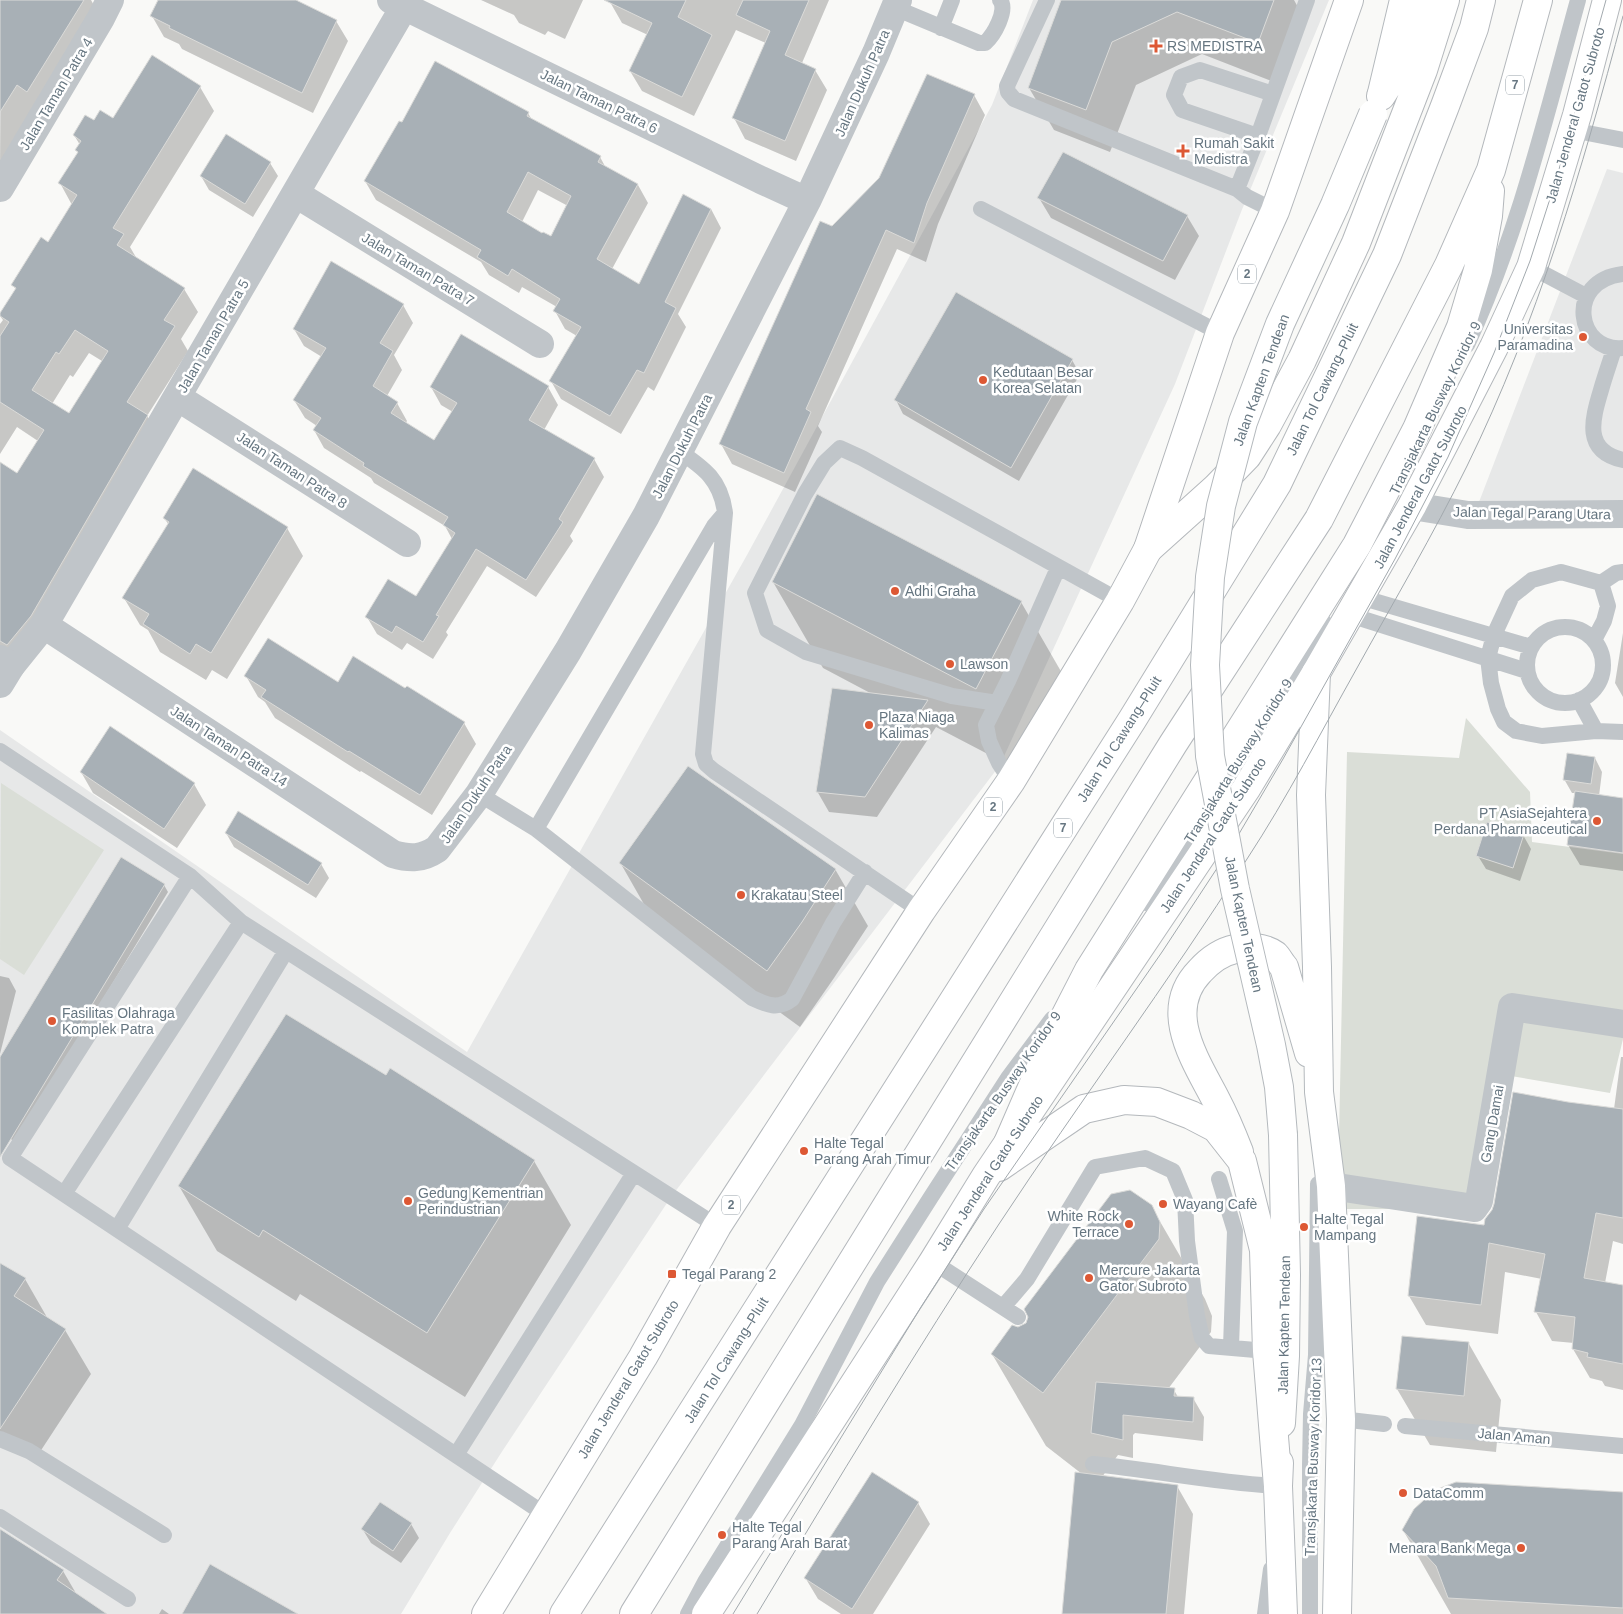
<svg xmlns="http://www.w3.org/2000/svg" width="1623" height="1614" font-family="Helvetica,sans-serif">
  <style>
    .built { fill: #e7e8e8 }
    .green { fill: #daded7 }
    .shadow { fill: #0003; fill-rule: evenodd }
    .building { fill: #a8b0b6; stroke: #dbdbd9; fill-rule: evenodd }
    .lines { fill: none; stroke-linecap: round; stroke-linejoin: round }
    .primary-casing { stroke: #b4b9bd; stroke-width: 30 }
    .trunk-casing { stroke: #b4b8bc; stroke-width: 30 }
    .motorway-casing { stroke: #b4b8bc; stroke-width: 30 }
    .service { stroke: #c0c5c9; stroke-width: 16 }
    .minor { stroke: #c0c5c9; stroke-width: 28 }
    .tertiary { stroke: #c0c5c9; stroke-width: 28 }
    .primary { stroke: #fff; stroke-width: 28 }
    .trunk { stroke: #fff; stroke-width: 28 }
    .motorway { stroke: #fff; stroke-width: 28 }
    .tram { stroke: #a2a9ae; stroke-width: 1 }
    .primary-bridge-casing { stroke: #b4b9bd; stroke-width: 30; stroke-linecap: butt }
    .primary-bridge { stroke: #fff; stroke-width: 28 }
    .poi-dot { fill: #dd5834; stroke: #fff; stroke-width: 2 }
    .labels { text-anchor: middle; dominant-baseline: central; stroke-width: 5; stroke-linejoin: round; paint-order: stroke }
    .shield { fill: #fff; stroke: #949fa7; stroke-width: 1 }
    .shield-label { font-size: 12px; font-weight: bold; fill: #667681 }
    .poi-label { font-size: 14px; fill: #667681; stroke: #fff; text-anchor: start }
    .street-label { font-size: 14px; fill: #667681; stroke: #fff }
  </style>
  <rect width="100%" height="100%" fill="#f9f9f7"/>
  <path class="built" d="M1033 0H1329L1241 212 1175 384 1000 765 671 1197 503 1450 450 1533 401 1614H0V730L467 1052 747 555 992 105Z
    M1607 169 1623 173V508L1479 502Z"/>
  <path class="green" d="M1466 718 1530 792 1532 842 1623 854V1039L1610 1093 1505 1075 1474 1209H1341L1338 1186 1347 752 1459 758Z
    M1 783 104 850 24 975 0 959Z"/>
  <path class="shadow" d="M1 0H91L102 20 0 170Z
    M159 0H292L336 21 348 41 313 113 182 49 179 44 164 37 152 16Z
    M481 0H583L565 39 548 31 545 35 519 23 514 15Z
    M611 0H829L802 63 815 70 827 90 796 161 745 139 734 118 766 43 736 30 694 116 642 91 630 71 648 35 622 23 610 2Z
    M1062 0H1294L1306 22 1282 85 1202 54 1136 85 1110 152 1054 130 1029 88Z
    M152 57 200 87 214 111 130 247 137 259 184 289 198 312 181 339 188 351 147 416 161 440 44 640 0 655V464L17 474 38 441 17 427 0 454V324L3 320 0 316 16 290 13 285 48 244 72 205 60 183 78 153 77 150 80 145 74 135 94 122 113 120ZM89 353 102 361 69 414 52 404 70 375 73 377Z
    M974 95 985 115 938 224 926 262 897 249 818 426 822 432 795 492 732 464 721 444 833 228Z
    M528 113 532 120 600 157 606 168 638 185 648 203 612 269 640 286 711 209 721 228 678 314 686 327 654 391 648 387 621 434 561 399 551 381 577 336 565 329 555 311 557 307 522 287 519 293 489 275 481 262 376 200 365 181ZM538 190 568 206 551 238 522 222Z
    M270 163 278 176 253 217 209 190 201 176Z
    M1039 198 1187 216 1199 236 1175 280 1051 218Z
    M403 305 413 323 394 355 402 370 387 396 397 403 407 421 405 424 435 442 453 412 441 405 431 387H548L558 405 544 430 594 459 604 477 570 536 573 541 536 597 487 566 446 632 448 635 433 659 407 643 402 650 377 634 367 617 416 598 452 539 445 526 374 483 371 478 324 448 314 430 317 426 305 418 294 400 322 357 304 346 294 329Z
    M1072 360 1080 374 1019 481 903 414 896 400Z
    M164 518 287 528 303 556 227 679 212 670 206 680 160 652 148 630 140 625 124 598 169 525Z
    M773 582 1021 602 1070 687 1026 774 936 727 877 817 829 812 817 791 872 694 823 668Z
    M1623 633V697L1615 683Z
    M246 676 406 690 464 723 476 744 432 815 361 771 360 772 275 718 265 702 258 697Z
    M1595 758 1602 772 1599 796 1623 799V871L1580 865 1568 845 1576 793H1572L1564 779Z
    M81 772 194 784 206 805 177 848 93 793Z
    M238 813 321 864 329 878 316 898 234 847 226 833Z
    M1523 835 1531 849 1520 881 1486 869 1478 856Z
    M621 864 835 869 868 926 834 978 800 1027 653 920Z
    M164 885 168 892 16 1142 0 1133V1059Z
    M0 976 9 978 16 991 0 1054Z
    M1621 1057H1623V1244L1613 1241 1605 1283 1623 1287V1390L1605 1386 1602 1381 1590 1378 1573 1349 1574 1343 1552 1341 1536 1312 1542 1279 1505 1272 1498 1334 1426 1325 1409 1296 1418 1218 1485 1226 1568 1104 1614 1109Z
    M386 1076 534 1161 571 1225 465 1397 300 1294 296 1301 217 1251 179 1186Z
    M1151 1206 1205 1299 1212 1316 1211 1332 1168 1389 1174 1390 1178 1397 1193 1398 1204 1417 1203 1441 1135 1433 1133 1435V1458L1118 1455 1102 1477 1177 1486 1193 1514 1184 1614H1064L1082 1474 1046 1446 992 1354 1018 1328 1027 1324Z
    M0 1264 25 1279 48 1319 65 1330 91 1374 34 1461 0 1437Z
    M1469 1344 1501 1400 1496 1452 1430 1445 1397 1389Z
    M873 1474 918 1503 930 1524 873 1614H841L818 1599 806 1579Z
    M1623 1493V1614H1451L1403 1530Z
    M411 1524 419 1538 401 1563 371 1543 363 1530Z
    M0 1530 63 1571 77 1595 95 1614H0Z
    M162 1609 169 1614H159Z"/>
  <path class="building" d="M0 0H84L27 92 17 85 0 112Z
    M158 0H296L337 20 302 93 169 28 170 26 150 16Z
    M604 0H686L678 17 712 35 682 97 629 71 652 23Z
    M743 0H809L785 55 816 69 785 141 732 118 770 31 736 15Z
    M1061 0H1274L1258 43 1177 12 1112 42 1086 110 1028 88Z
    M152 55 201 86 113 228 124 234 117 245 185 288 164 320 175 326 127 402 148 415 31 616 7 645 0 641V462L17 473 44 430 0 402V336L9 322 0 316V313L16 288 11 285 41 237 48 242 77 195 58 183 78 152 75 150 81 141 73 135 85 115 94 120 100 110 113 118ZM75 330 108 351 69 413 32 390 56 352 59 354Z
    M435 61 529 112 527 116 601 156 598 162 638 184 597 259 639 284 683 194 711 209 665 302 676 308 644 373 637 370 610 416 549 381 581 327 553 311 560 299 512 269 508 276 477 257 481 250 364 181 399 121 402 122ZM528 172 571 196 551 236 543 232 542 233 507 212Z
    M927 74 975 94 927 203 914 243 886 230 806 409 811 412 784 473 719 444 820 221 832 226 879 178Z
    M226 134 271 162 245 204 200 176Z
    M1063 152 1188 215 1163 261 1037 198Z
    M331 261 404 304 380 343 393 351 373 386 398 402 391 413 434 440 457 403 430 387 461 334 549 386 529 420 595 458 559 519 563 522 526 580 476 549 436 615 439 616 423 642 396 626 392 633 365 617 388 579 416 596 455 533 443 525 448 517 363 466 364 463 313 430 321 418 293 400 326 348 293 329Z
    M956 292 1073 359 1011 468 894 400Z
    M193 468 288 527 211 653 196 644 190 654 143 624 149 614 122 598 169 522 163 518Z
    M817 494 1022 601 976 689 772 582Z
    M268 638 338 682 353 656 405 688 407 686 465 722 420 795 349 751 348 752 261 697 266 690 244 676Z
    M832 688 928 700 865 797 816 792Z
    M110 726 195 783 164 829 80 772Z
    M1567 753 1595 757 1591 784 1563 780Z
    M688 766 836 869 802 922 767 971 619 863Z
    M1575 791 1623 798V853L1567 845Z
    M238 811 322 863 308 885 225 833Z
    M1487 822 1524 834 1513 868 1476 856Z
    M121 857 165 884 0 1157V1057Z
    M286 1014 386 1075 390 1068 535 1160 427 1333 263 1230 259 1237 178 1186Z
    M1513 1092 1568 1102 1623 1109V1218L1596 1213 1584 1278 1623 1285V1364L1587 1357 1588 1353 1572 1349 1575 1317 1534 1312 1545 1254 1489 1243 1481 1305 1408 1296 1417 1216 1484 1225 1485 1219 1492 1210 1494 1204Z
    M1130 1190 1152 1205 1160 1222 1159 1239 1043 1393 991 1354 1012 1325 1018 1327 1026 1323 1028 1317 1024 1309 1111 1194Z
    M0 1263 26 1278 14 1296 66 1329 0 1429Z
    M1402 1336 1469 1342 1464 1396 1396 1389Z
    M1096 1382 1175 1388 1174 1396 1194 1397 1193 1422 1123 1415V1440L1091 1433Z
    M872 1472 919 1502 852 1609 804 1578Z
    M1075 1472 1178 1485 1166 1614H1062Z
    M1456 1482 1623 1492V1608L1448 1598 1436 1566 1402 1530 1414 1509 1435 1490Z
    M380 1502 412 1523 393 1551 361 1529Z
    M0 1529 64 1570 57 1580 107 1614H0Z
    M210 1564 298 1614H182Z"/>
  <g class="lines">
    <g class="primary-casing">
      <path id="primary" d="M1382 93 1404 0
        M1316 673 1311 795 1317 967 1319 1092 1331 1186 1341 1419 1337 1614
        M1239 1152C1232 1134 1225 1117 1216 1100 1196 1061 1161 1011 1200 971 1210 960 1221 952 1235 949 1247 946 1264 947 1275 955 1278 958 1281 964 1284 967L1309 1053
        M1281 1423 1285 1356 1286 1275 1283 1135
        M1279 1463 1278 1486 1283 1614"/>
    </g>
    <g class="trunk-casing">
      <path id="trunk" d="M999 1167 1084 1109 1124 1100 1157 1102 1191 1115 1216 1128 1242 1161 1264 1250 1267 1351 1278 1486
        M486 1614 643 1357 717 1226 921 911 1011 781 1120 601 1148 549 1220 333 1275 211 1349 0
        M706 1614 933 1262 986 1176 1246 789 1316 673 1412 506 1494 347 1531 267 1577 115 1607 0"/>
    </g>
    <g class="motorway-casing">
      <path id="motorway" d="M1381 96 1406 57 1424 0
        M1148 549 1216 488 1247 456 1267 425 1302 360 1356 243 1423 70 1445 0
        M1008 1143 1051 1044 1089 970 1357 545 1417 429 1461 327 1478 270 1488 216 1490 191
        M564 1614 1132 720 1277 484 1387 255 1445 106 1474 28 1481 0
        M634 1614 1173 744 1319 519 1449 265 1491 170 1538 0"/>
    </g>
    <path class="service" d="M1047 0 1007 86 1008 92 1014 99 1237 189 1247 197 1275 211
      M895 8 979 43H985C994 35 1008 10 1000 0
      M941 28 952 0
      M1572 130 1623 140
      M1258 136 1182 110 1174 95 1181 77 1200 70 1273 94
      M1237 189 1258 136 1307 0
      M981 209 1220 333
      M1531 267 1586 296
      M1623 274C1564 281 1577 353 1623 348
      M1467 345C1518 235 1546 116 1578 0
      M1614 349C1610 362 1605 376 1601 390 1592 420 1583 451 1623 460
      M679 451C704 468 721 480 725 513
      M1360 597 1531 647
      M1350 615 1527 671
      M1527 665a38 38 0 1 1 76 0a38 38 0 1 1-76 0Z
      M1594 640 1604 621 1608 606 1601 583 1616 573 1623 572
      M1579 700 1596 731 1623 732
      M997 703 952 696 806 652 767 630 755 593 805 494 824 463 840 448 862 458 1120 601
      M1596 731 1542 736 1516 731 1504 722 1498 709 1491 683 1488 658 1494 635 1512 596 1532 580 1561 572 1601 583
      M0 751 190 876 241 922 717 1226
      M1011 781 999 763 989 741 986 725 1008 681 1058 568
      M479 794 536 829
      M865 872 833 923 792 999C778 1010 767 1005 752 998L536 829 714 526 725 513 703 754 706 764 714 771 921 911
      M190 876 10 1158 546 1515
      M1146 903 1227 782 1324 622
      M1219 1179 1235 1231 1231 1347
      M64 1194 241 922
      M117 1229 286 951
      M933 1262 1018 1317
      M1003 1307 1027 1279 1095 1167 1145 1158 1173 1171 1185 1200 1187 1241 1197 1316 1202 1338 1209 1346 1267 1351
      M1341 1419 1384 1424
      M1405 1426 1623 1446
      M0 1439 29 1451 164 1535
      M456 1455 634 1173
      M1093 1464C1155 1470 1216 1483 1278 1486L1277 1495
      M0 1517 128 1599
      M688 1614 705 1582 802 1425 877 1282 931 1197 1008 1078 1052 1019
      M1265 1614 1271 1569
      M1310 1614V1465L1311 1414 1316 1355 1318 1184"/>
    <path class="minor" d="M391 0 761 180 807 201
      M0 188 101 18 110 0
      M296 194 540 344
      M177 397 407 543
      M44 625 393 854C410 859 422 859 437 849L479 794 568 651 646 516 807 201 876 53 898 0
      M11 666 44 625 408 0
      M1331 1186 1474 1208 1479 1201 1512 1007 1623 1024"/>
    <path class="tertiary" d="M1412 506 1468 515 1623 514
      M0 659 11 666 0 684"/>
    <use href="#primary" class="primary"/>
    <use href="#trunk" class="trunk"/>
    <use href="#motorway" class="motorway"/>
    <path class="tram" d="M733 1614 921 1307 984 1209 1162 952 1233 844 1283 759 1395 559 1448 457 1494 353 1530 261 1556 180 1606 0
      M757 1614C836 1483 915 1352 999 1224 1080 1101 1168 983 1247 859 1287 798 1321 732 1357 668 1394 601 1433 535 1467 466 1537 323 1582 170 1623 16"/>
    <g class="primary-bridge-casing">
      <path id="primary-bridge" d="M1283 1135 1279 1087 1271 1045 1235 889 1210 756 1205 665 1210 577 1221 506 1243 422 1280 324 1335 205 1373 114"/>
    </g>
    <use href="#primary-bridge" class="primary-bridge"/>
  </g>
  <g class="poi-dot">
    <path d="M1153.5 38.5h5v5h5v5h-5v5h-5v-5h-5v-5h5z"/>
    <path d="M1180.5 143.5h5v5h5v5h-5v5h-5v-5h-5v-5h5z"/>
    <circle cx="1583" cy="337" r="5"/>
    <circle cx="983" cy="380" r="5"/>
    <circle cx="895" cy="591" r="5"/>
    <circle cx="950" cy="664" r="5"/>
    <circle cx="869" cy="725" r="5"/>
    <circle cx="1597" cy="821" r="5"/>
    <circle cx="741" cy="895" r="5"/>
    <circle cx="52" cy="1021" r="5"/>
    <circle cx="804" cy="1151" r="5"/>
    <circle cx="408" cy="1201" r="5"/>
    <circle cx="1163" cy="1204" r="5"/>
    <circle cx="1129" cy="1224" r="5"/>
    <circle cx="1304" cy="1227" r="5"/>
    <rect x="667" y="1269" width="10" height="10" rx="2.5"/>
    <circle cx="1089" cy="1278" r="5"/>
    <circle cx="1403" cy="1493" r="5"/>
    <circle cx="722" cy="1535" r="5"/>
    <circle cx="1521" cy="1548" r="5"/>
  </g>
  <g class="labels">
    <g class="shield">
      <rect x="1506" y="75.5" width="18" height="19" rx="4"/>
      <rect x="1238" y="264.5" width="18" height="19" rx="4"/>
      <rect x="984" y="797.5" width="18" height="19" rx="4"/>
      <rect x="1054" y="818.5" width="18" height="19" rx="4"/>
      <rect x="722" y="1195.5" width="18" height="19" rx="4"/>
    </g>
    <g class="shield-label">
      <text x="1515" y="85">7</text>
      <text x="1247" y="274">2</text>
      <text x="993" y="807">2</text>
      <text x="1063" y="828">7</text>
      <text x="731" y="1205">2</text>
    </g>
    <g class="poi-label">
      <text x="1167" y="46">RS MEDISTRA</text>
      <text x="1194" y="143">Rumah Sakit<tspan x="1194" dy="16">Medistra</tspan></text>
      <text x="1573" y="329" text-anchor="end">Universitas<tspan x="1573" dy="16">Paramadina</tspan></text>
      <text x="993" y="372">Kedutaan Besar<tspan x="993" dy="16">Korea Selatan</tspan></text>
      <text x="905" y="591">Adhi Graha</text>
      <text x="960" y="664">Lawson</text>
      <text x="879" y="717">Plaza Niaga<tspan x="879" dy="16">Kalimas</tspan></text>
      <text x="1587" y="813" text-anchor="end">PT AsiaSejahtera<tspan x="1587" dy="16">Perdana Pharmaceutical</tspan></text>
      <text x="751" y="895">Krakatau Steel</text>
      <text x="62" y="1013">Fasilitas Olahraga<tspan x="62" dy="16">Komplek Patra</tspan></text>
      <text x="814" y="1143">Halte Tegal<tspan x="814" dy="16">Parang Arah Timur</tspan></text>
      <text x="418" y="1193">Gedung Kementrian<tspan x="418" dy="16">Perindustrian</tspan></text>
      <text x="1173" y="1204">Wayang Cafè</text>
      <text x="1119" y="1216" text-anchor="end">White Rock<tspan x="1119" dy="16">Terrace</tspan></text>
      <text x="1314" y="1219">Halte Tegal<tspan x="1314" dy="16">Mampang</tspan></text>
      <text x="1099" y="1270">Mercure Jakarta<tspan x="1099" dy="16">Gator Subroto</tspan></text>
      <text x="682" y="1274">Tegal Parang 2</text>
      <text x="1413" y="1493">DataComm</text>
      <text x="732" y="1527">Halte Tegal<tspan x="732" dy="16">Parang Arah Barat</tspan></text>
      <text x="1511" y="1548" text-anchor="end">Menara Bank Mega</text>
    </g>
    <g class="street-label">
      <text transform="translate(862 83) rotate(-66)">Jalan Dukuh Patra</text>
      <text transform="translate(56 94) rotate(-59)">Jalan Taman Patra 4</text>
      <text transform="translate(599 101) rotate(26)">Jalan Taman Patra 6</text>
      <text transform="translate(1575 115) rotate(-74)">Jalan Jenderal Gatot Subroto</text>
      <text transform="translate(418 269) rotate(31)">Jalan Taman Patra 7</text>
      <text transform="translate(213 336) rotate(-60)">Jalan Taman Patra 5</text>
      <text transform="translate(1261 380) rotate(-70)">Jalan Kapten Tendean</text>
      <text transform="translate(1322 389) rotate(-64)">Jalan Tol Cawang–Pluit</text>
      <text transform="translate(1435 408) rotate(-64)">Transjakarta Busway Koridor 9</text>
      <text transform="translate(682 446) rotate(-63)">Jalan Dukuh Patra</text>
      <text transform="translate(292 470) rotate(33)">Jalan Taman Patra 8</text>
      <text transform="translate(1420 487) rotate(-62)">Jalan Jenderal Gatot Subroto</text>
      <text transform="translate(1532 513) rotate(1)">Jalan Tegal Parang Utara</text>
      <text transform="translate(1119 739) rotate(-58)">Jalan Tol Cawang–Pluit</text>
      <text transform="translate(229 746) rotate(33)">Jalan Taman Patra 14</text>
      <text transform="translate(1238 761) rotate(-58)">Transjakarta Busway Koridor 9</text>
      <text transform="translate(476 794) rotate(-56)">Jalan Dukuh Patra</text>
      <text transform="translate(1213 835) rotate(-57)">Jalan Jenderal Gatot Subroto</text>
      <text transform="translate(1244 924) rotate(78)">Jalan Kapten Tendean</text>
      <text transform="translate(1003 1091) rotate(-55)">Transjakarta Busway Koridor 9</text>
      <text transform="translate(1492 1124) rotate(-80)">Gang Damai</text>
      <text transform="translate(990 1173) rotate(-57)">Jalan Jenderal Gatot Subroto</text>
      <text transform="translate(1284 1325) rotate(-89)">Jalan Kapten Tendean</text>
      <text transform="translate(726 1360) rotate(-58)">Jalan Tol Cawang–Pluit</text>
      <text transform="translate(628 1379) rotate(-59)">Jalan Jenderal Gatot Subroto</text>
      <text transform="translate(1514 1436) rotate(5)">Jalan Aman</text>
      <text transform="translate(1313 1457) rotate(-88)">Transjakarta Busway Koridor 13</text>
    </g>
  </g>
</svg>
